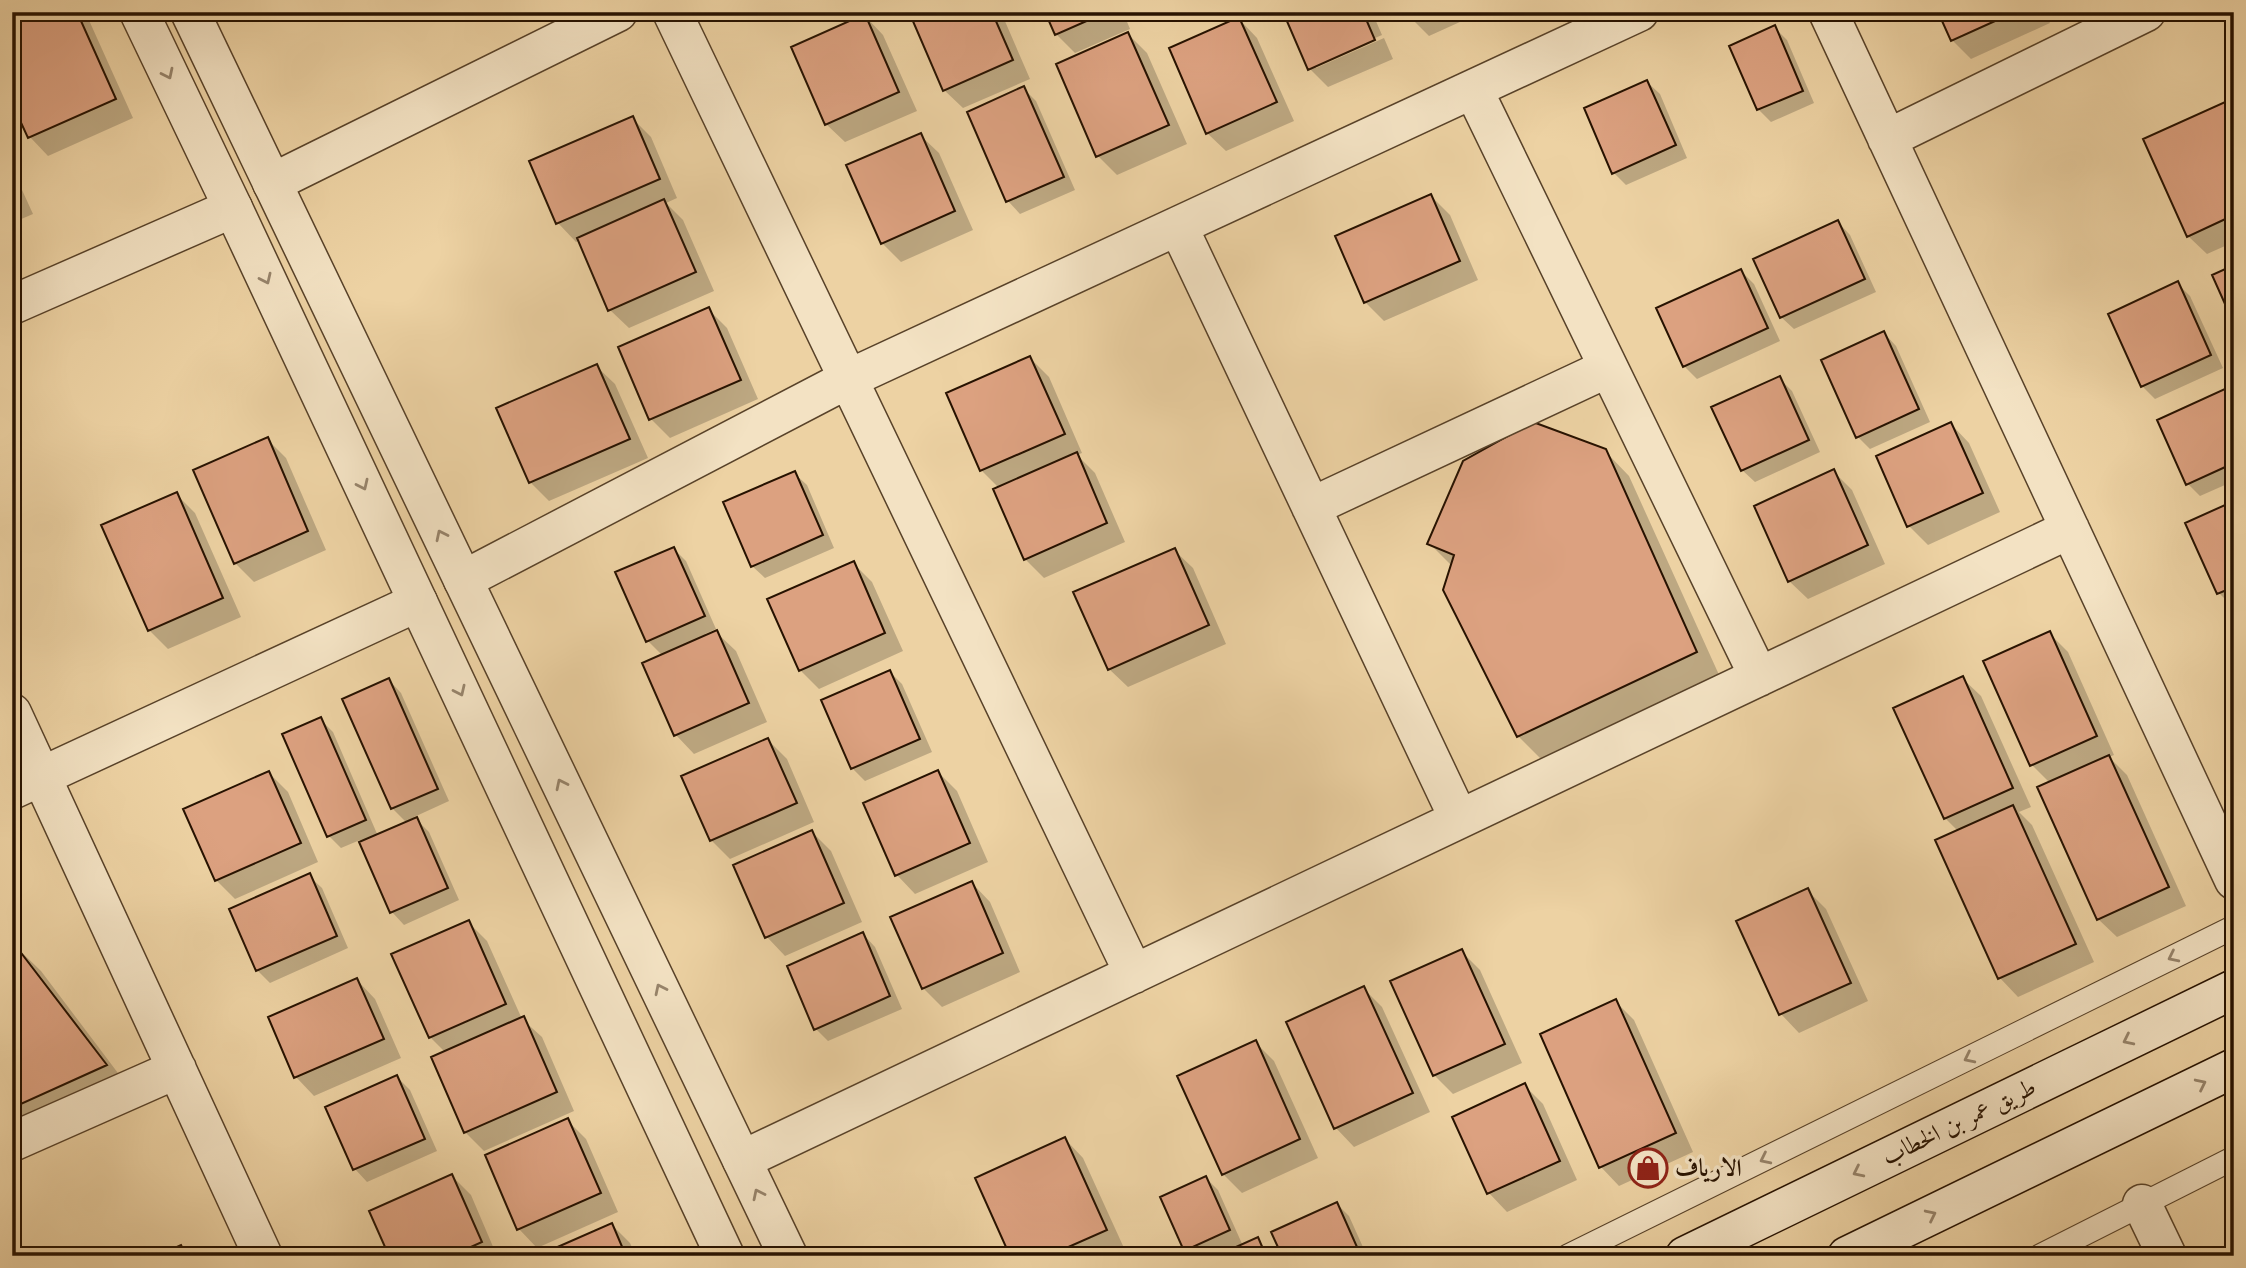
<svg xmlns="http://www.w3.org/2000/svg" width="2246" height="1268" font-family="Cardo,Amiri,serif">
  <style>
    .shadow { fill: #0003 }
    .building { fill: #dca180; stroke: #271200; stroke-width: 2 }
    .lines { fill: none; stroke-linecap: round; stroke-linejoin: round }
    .service-casing { stroke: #584229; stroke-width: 25 }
    .minor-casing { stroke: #584229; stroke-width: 41 }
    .tertiary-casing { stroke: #584229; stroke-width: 41 }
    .secondary-casing { stroke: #271200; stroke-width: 41 }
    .service { stroke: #f3e2c3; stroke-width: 23 }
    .minor { stroke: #f3e2c3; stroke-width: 38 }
    .tertiary { stroke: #f3e2c3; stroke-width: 38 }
    .secondary { stroke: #f3e2c3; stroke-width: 38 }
    .oneway { stroke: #97846b }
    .labels { text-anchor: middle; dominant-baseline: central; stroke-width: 7; stroke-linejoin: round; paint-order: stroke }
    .street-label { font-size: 24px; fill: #271200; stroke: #f3e2c3 }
    .poi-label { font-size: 24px; font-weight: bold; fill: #271200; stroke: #f3e2c3; text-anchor: start }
  </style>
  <rect width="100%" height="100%" fill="#edd2a3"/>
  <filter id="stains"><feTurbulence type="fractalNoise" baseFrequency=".00286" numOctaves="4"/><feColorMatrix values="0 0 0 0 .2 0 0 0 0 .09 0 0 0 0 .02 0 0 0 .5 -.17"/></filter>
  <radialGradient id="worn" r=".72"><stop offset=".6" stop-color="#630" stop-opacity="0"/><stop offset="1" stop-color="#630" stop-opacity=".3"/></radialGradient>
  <path class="shadow" d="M40 12H83L88 18 133 118 48 156 30 137 12 99Z
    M911 12H1001L1030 79 963 108 944 90Z
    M1047 12H1123L1130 29 1075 53 1056 34Z
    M1285 12H1372L1382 35 1316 64V68L1384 38 1393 59 1328 87 1310 69Z
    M1408 12H1482L1429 36 1410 17Z
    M1940 12H2045L2050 23 1971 59 1952 40Z
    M865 16 883 35 917 111 845 142 826 124Z
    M1239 19 1257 38 1294 121 1226 151 1207 133Z
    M1774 27 1787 40 1814 103 1771 122 1758 109Z
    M1128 34 1147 53 1187 144 1117 175 1098 156Z
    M1647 82 1660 94 1687 158 1626 185 1614 173Z
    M1023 88 1036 101 1075 190 1020 214 1008 201Z
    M2234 100V242L2207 254 2188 236Z
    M632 118 651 137 677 198 666 203 683 220 714 291 629 328 610 310 580 240 576 242 558 223Z
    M920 135 939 153 973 230 901 262 882 243Z
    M12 168 33 214 12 223Z
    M1431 196 1450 215 1478 280 1384 321 1365 302Z
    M1838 222 1850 235 1876 292 1794 329 1781 317Z
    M1741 271 1754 284 1780 341 1697 379 1684 366Z
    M2178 284 2190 296 2223 368 2155 399 2142 386Z
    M709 310 727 328 758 399 670 438 651 419Z
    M1884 333 1896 346 1930 422 1870 449 1858 437Z
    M1030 358 1049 377 1082 453 1077 455 1095 473 1125 542 1044 578 1025 559 999 488 981 470Z
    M596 366 615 384 648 458 549 501 530 482Z
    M1779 378 1792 391 1820 452 1755 482 1742 470Z
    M2227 390 2234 397V481L2200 496 2188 484Z
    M1951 424 1969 443 2000 512 1928 545 1909 526 1878 457Z
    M267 439 286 458 326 550 254 582 235 563Z
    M1605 451 1629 476 1720 677 1542 760 1518 736 1452 566 1429 543Z
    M1833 471 1852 490 1885 564 1808 599 1789 581Z
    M794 473 807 485 834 548 765 578 752 566Z
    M176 494 195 513 241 617 168 649 149 630Z
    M2234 503V608L2219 593 2188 524Z
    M674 549 686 561 716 629 705 634 706 637 717 633 736 651 767 722 694 754 676 735 663 656 648 641 618 573Z
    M1174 550 1193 568 1226 644 1128 687 1109 669Z
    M853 563 872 582 903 651 819 689 800 670Z
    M2049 633 2068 652 2114 755 2109 757 2127 775 2186 906 2117 937 2098 919 2050 783 2032 765Z
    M890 672 902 684 932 752 865 781 852 768Z
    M1962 678 1981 696 2031 807 2019 812 2032 825 2094 962 2018 997 2000 978 1958 831 1945 818Z
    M389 680 401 693 449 801 414 817 429 832 459 900 404 925 392 912 360 840 341 848 329 836 320 719 333 732 378 836 407 823 392 808Z
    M768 740 787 759 814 822 730 859 711 840Z
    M938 772 957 791 988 862 915 894 897 875Z
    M269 773 288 792 318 862 235 899 216 880Z
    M812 832 831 851 862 922 785 956 767 937Z
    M309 876 322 888 348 948 270 983 257 970Z
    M972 883 990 902 1020 972 942 1007 923 988Z
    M1807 890 1826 909 1868 1001 1799 1033 1781 1014Z
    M468 922 487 941 522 1019 542 1037 574 1111 484 1151 465 1132 445 1052 430 1037Z
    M863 934 875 947 902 1009 828 1041 816 1029Z
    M12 943 41 971 130 1089 12 1143Z
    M1461 951 1480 970 1522 1063 1453 1094 1434 1075Z
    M357 980 375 999 401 1058 314 1096 296 1077 270 1018Z
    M1363 988 1382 1007 1430 1112 1354 1147 1336 1128Z
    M1616 1002 1634 1020 1693 1152 1619 1186 1601 1167Z
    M1255 1042 1274 1061 1318 1158 1242 1193 1223 1174Z
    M397 1077 410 1090 437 1151 367 1182 355 1169Z
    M1524 1085 1543 1104 1577 1180 1507 1212 1489 1193Z
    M567 1120 586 1139 618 1212 537 1248 519 1229 487 1156Z
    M1065 1139 1083 1158 1124 1248 1108 1256H1012Z
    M452 1176 471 1195 497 1256H391Z
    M1206 1178 1218 1190 1243 1246 1257 1239 1272 1256H1191L1186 1250 1162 1198Z
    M1337 1204 1349 1216 1367 1256H1283Z
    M612 1225 630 1243 636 1256H541Z"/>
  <path class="building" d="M36 12H77L116 99 28 138 12 103V23Z
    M909 12H992L1013 60 943 91Z
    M1045 12H1107L1055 35Z
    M1283 12H1363L1375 40 1308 70Z
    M1406 12H1422L1409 18Z
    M1938 12H2015L1951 41Z
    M865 14 899 92 825 125 791 47Z
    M1239 17 1277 102 1206 134 1169 48Z
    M1775 25 1803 91 1757 110 1729 46Z
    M1128 32 1169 125 1096 157 1056 64Z
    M1647 80 1676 145 1612 174 1584 108Z
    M1024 86 1064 177 1006 202 967 112Z
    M2234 98V215L2187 237 2143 139Z
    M633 116 660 179 556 224 529 161Z
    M921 133 955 211 881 244 846 165Z
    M1431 194 1460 261 1364 303 1335 236Z
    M664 199 696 272 608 311 577 238Z
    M1838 220 1865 279 1780 318 1753 259Z
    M2234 265V324L2212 275Z
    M1741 269 1768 328 1683 367 1656 308Z
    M2178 281 2211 355 2141 387 2108 314Z
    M709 307 741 380 649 420 618 347Z
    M1884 331 1919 409 1856 438 1821 360Z
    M1030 356 1065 434 980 471 946 393Z
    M597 364 630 439 529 483 496 408Z
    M1780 376 1809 440 1741 471 1711 407Z
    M2227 388 2234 402V463L2186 485 2157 420Z
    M1533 422 1606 449 1697 652 1517 737 1443 590 1454 555 1427 544 1463 461Z
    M1951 422 1983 493 1907 527 1876 456Z
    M268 437 308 531 234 564 193 470Z
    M1077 452 1107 523 1024 560 993 489Z
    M1834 469 1868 545 1788 582 1754 506Z
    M795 471 823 535 751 567 723 502Z
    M177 492 223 598 148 631 101 525Z
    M2234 501V587L2217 594 2185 523Z
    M674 547 705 616 646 642 615 572Z
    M1175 548 1209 625 1108 670 1073 592Z
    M854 561 885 633 799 671 767 599Z
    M717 630 749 703 674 736 642 663Z
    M2050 631 2097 736 2030 766 1983 661Z
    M890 670 920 739 851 769 821 700Z
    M1963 676 2013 788 1944 819 1893 708Z
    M389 678 438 789 391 809 342 699Z
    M321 717 366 820 327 837 282 734Z
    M768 738 797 803 710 841 681 776Z
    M2109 755 2169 887 2097 920 2037 787Z
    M938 770 970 843 895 876 863 803Z
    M269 771 301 843 215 881 183 809Z
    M2013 805 2076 944 1998 979 1935 840Z
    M417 817 448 888 390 913 359 842Z
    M812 830 844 903 765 938 733 865Z
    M310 873 337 936 256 971 229 909Z
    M972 881 1003 953 922 989 890 917Z
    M1808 888 1851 983 1779 1015 1736 921Z
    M469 920 506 1004 429 1038 391 954Z
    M863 932 890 996 814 1030 787 966Z
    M12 941 107 1065 12 1108Z
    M1462 949 1505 1044 1433 1076 1390 981Z
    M357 978 384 1039 294 1078 268 1017Z
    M1364 986 1413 1093 1334 1129 1286 1022Z
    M1616 999 1676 1133 1599 1168 1540 1034Z
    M524 1016 557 1092 464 1133 431 1057Z
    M1256 1040 1300 1139 1222 1175 1177 1076Z
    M397 1075 425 1139 353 1170 325 1107Z
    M1525 1083 1560 1161 1487 1194 1452 1117Z
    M568 1118 601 1193 517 1230 485 1155Z
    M1065 1137 1107 1230 1048 1256H1010L975 1178Z
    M452 1174 482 1242 451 1256H389L369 1211Z
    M1206 1176 1230 1230 1184 1251 1160 1197Z
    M1337 1202 1361 1256H1282L1271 1232Z
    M612 1223 626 1256H537Z
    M1258 1237 1266 1256H1216Z
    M181 1245 186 1256H157Z"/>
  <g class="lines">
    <g class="service-casing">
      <path id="service" d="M1568 1256 2234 927
        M2040 1256 2234 1158"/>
    </g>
    <g class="minor-casing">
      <path id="minor" d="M672 12 1134 974
        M1828 12 2234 880
        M1473 89 1759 677
        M1887 139 2146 12
        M272 183 618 12
        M1178 226 1459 819
        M12 305 233 208
        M1311 507 1608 368
        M463 580 848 379 1639 12
        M12 713 263 1256
        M12 790 418 602
        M12 1142 177 1069
        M742 1160 2070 529
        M2142 1204 2167 1256"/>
    </g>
    <g class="tertiary-casing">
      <path id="tertiary" d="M139 12 233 208 725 1256
        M190 12 788 1256"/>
    </g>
    <g class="secondary-casing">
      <path id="secondary" d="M1685 1256 2234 989
        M1847 1256 2234 1068"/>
    </g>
    <use href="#service" class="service"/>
    <use href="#minor" class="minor"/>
    <use href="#tertiary" class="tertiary"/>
    <use href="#secondary" class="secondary"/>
  </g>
  <defs><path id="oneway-chevron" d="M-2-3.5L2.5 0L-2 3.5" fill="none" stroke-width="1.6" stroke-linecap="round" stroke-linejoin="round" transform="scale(1.75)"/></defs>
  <g class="oneway">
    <use href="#oneway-chevron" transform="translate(168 74) rotate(64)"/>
    <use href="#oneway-chevron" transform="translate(266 279) rotate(65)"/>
    <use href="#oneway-chevron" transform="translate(363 485) rotate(65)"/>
    <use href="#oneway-chevron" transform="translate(441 535) rotate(-116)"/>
    <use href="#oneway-chevron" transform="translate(460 691) rotate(65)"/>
    <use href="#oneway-chevron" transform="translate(561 784) rotate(-116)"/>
    <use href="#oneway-chevron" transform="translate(2173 957) rotate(154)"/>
    <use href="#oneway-chevron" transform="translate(660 989) rotate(-116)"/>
    <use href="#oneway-chevron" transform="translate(2128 1040) rotate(154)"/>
    <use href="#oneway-chevron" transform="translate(1969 1058) rotate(154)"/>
    <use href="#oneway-chevron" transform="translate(2201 1084) rotate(-26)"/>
    <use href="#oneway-chevron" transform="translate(1765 1159) rotate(154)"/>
    <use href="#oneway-chevron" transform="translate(1858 1172) rotate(154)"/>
    <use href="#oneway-chevron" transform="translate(758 1194) rotate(-116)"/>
    <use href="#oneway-chevron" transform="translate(1931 1215) rotate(-26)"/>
  </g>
  <defs>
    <g id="shop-ring" transform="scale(2.0125)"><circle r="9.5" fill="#f3e2c3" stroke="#8f2418" stroke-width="1.5"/><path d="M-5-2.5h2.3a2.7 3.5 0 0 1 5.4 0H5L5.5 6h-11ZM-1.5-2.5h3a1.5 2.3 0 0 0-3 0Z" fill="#8f2418"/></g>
  </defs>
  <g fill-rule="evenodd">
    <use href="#shop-ring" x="1648" y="1168"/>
  </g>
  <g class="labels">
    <g class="street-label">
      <text transform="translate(1959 1122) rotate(-26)">طريق عمر بن الخطاب</text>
    </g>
    <g class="poi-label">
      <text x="1675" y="1168">الارياف</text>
    </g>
  </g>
  <rect width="2246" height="1268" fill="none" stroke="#edd2a3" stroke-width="42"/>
  <rect x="14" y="14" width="2218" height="1240" fill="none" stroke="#271200" stroke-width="3.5"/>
  <rect x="21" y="21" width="2204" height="1226" fill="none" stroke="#271200" stroke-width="2"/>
  <rect width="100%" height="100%" filter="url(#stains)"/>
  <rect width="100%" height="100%" fill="url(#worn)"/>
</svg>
